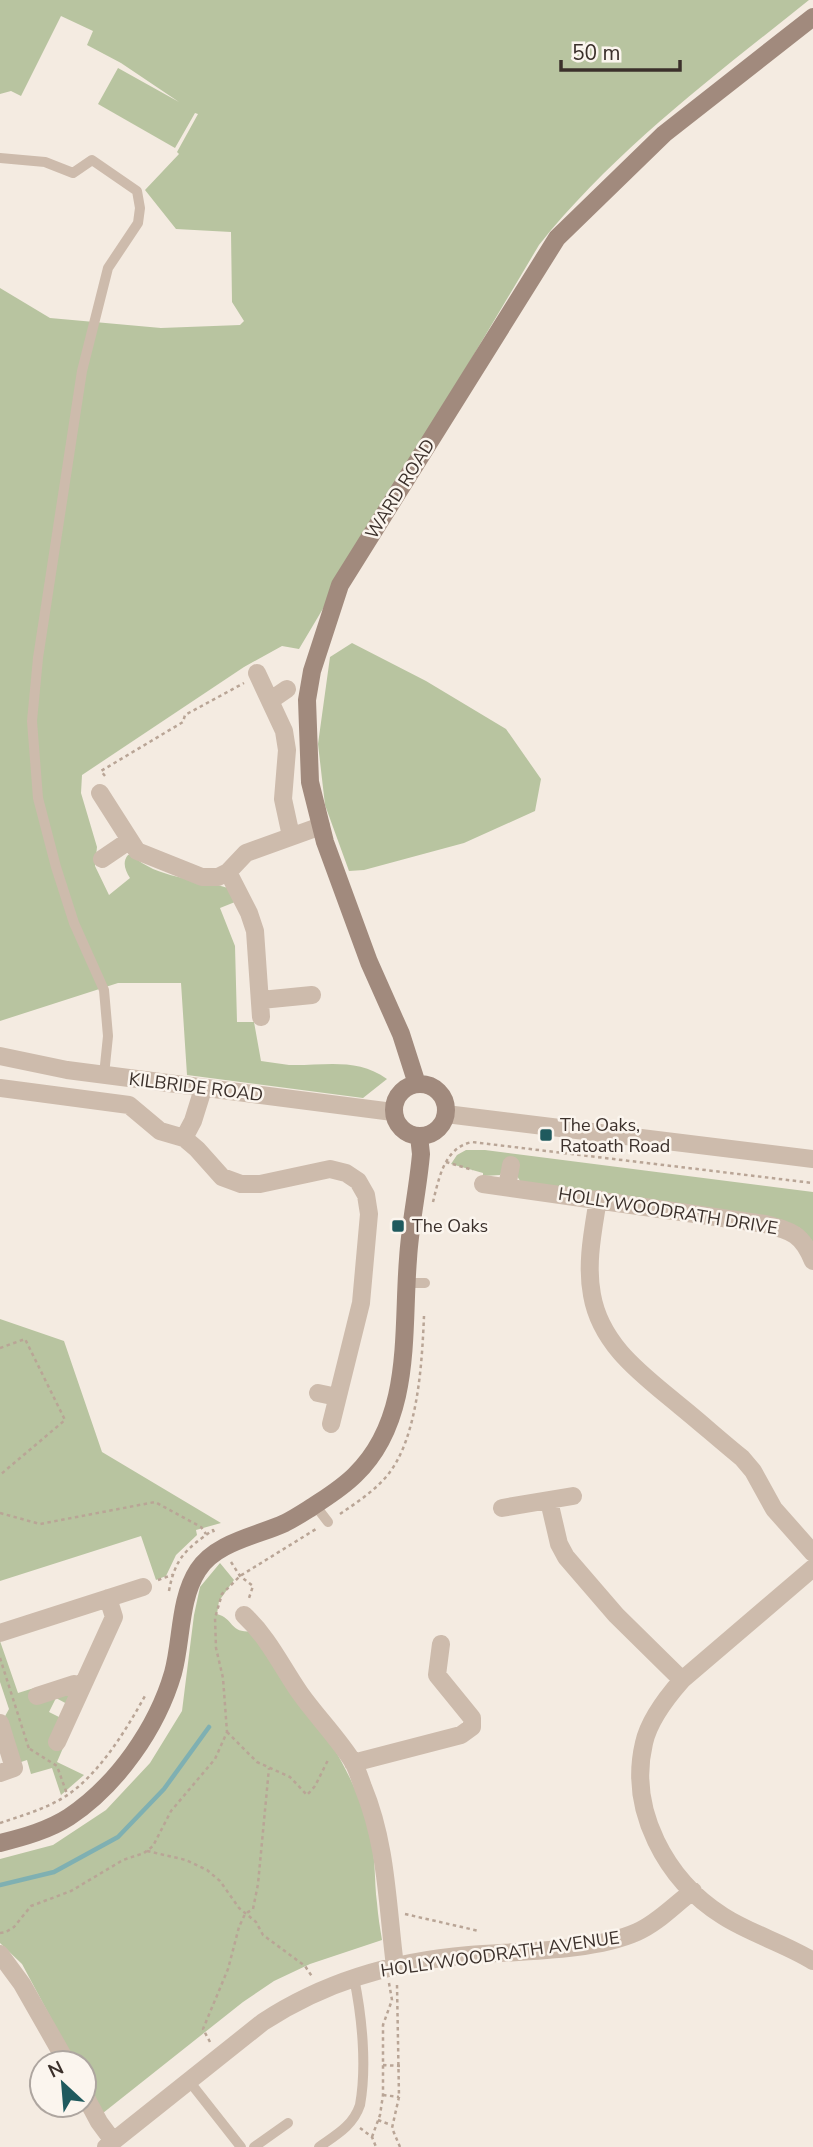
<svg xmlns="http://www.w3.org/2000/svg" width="813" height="2147" font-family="'Nunito Sans',sans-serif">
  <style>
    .green { fill: #b8c4a0 }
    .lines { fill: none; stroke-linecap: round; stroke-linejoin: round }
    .stream { stroke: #7fb0b2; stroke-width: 4.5 }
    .path { stroke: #b9a596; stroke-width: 2.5; stroke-dasharray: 3.5 3.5; stroke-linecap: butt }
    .service { stroke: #cdbbac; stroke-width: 10 }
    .minor { stroke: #cdbbac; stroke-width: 18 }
    .tertiary { stroke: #cdbbac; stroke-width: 18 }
    .secondary { stroke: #a18a7d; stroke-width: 18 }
    .poi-dot { fill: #1f5a5e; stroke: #fbf5ee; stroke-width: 2.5 }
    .labels { text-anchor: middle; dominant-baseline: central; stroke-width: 5; stroke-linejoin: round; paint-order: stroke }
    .street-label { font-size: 18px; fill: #3b302b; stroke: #fbf5ee }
    .poi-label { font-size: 18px; fill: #3b302b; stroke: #fbf5ee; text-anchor: start }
  </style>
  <rect width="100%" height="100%" fill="#f4ebe1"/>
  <path class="green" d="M0 0H809C714 76 615 150 539 245L299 649 282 646 244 667 82 775 81 793 97 847 95 866 109 895 130 878C125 870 122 862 128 855H132C157 879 196 878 228 888L235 902 220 908 235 946 237 1022H254L261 1061C270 1062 280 1064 289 1065 323 1066 357 1057 387 1079L363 1098 187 1075 181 983H118L0 1021V288L50 318 161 328 240 325 244 321 232 302 231 232 176 229 145 190 179 154 177 152 198 114 195 113 175 148 98 104 118 68 179 102 121 63 87 45 93 31 61 16 21 96 11 91 0 94Z
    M352 643 426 681 506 729 541 779 535 811 464 843 364 870 349 871 325 805 318 744 330 657Z
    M466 1150H485L813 1192V1243L800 1228 791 1225 522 1184 517 1176 504 1168 500 1175 483 1176V1173L451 1164 457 1155Z
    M0 1319 64 1341 102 1452 221 1523 196 1530 197 1535 176 1555 166 1576 156 1580 141 1536 0 1581Z
    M220 1563 234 1580 219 1601 217 1614C235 1619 229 1634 253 1631 297 1695 352 1757 370 1834 376 1857 374 1880 377 1903 378 1916 380 1928 382 1940L310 1964 274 1981 243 2002 103 2113 84 2079V2063H75L22 1964 0 1943V1859L53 1845 106 1810 150 1763 182 1711 194 1615 200 1587Z
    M0 1641 18 1693 34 1688 69 1689V1705L56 1698 49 1712 63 1719 52 1743 63 1748 57 1762 84 1775 61 1795 52 1768 31 1774 27 1760 18 1763 4 1718 9 1709 0 1682Z"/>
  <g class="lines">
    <path class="stream" d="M0 1885 54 1872 118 1837 164 1789 209 1727"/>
    <path class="path" d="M105 776 101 771 183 722 185 715 244 683
      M446 1162 473 1170
      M433 1202C439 1178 444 1148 472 1142L813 1183
      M0 1348 25 1339 65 1420 0 1475
      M0 1513 40 1524 155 1502 201 1527 206 1534
      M340 1514C356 1503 373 1492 386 1477 418 1440 422 1363 424 1316
      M231 1562 240 1576 253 1586 249 1598
      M158 1580 172 1575
      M169 1591C175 1558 186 1549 213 1530L215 1535
      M0 1658 29 1749
      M227 1732 257 1762 290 1777 307 1795 315 1786 329 1758
      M30 1749 57 1766 67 1794
      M0 1823C27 1814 56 1806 78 1787 106 1763 127 1728 145 1696
      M147 1851 186 1860 207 1870 220 1881 239 1908 256 1922 263 1935 305 1966 313 1978
      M405 1914 479 1931
      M0 1933 6 1932 14 1927 31 1906 71 1891 123 1860 144 1853 153 1846 171 1811 215 1759 227 1732 223 1678 216 1648 215 1618 222 1594 240 1576 316 1529
      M397 1985 399 2097 392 2128 400 2147
      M210 2042 203 2029 228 1969 239 1927 245 1914 253 1909 258 1884 269 1768
      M383 2065 400 2066
      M383 2095 399 2097
      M378 2120 391 2125
      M360 2128 372 2137 376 2147
      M372 2137 380 2115 383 2095V2025L392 2000 389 1983"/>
    <path class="service" d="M0 158 45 162 73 173 92 160 137 191 140 208 138 223 108 268 82 371 38 658 32 721 38 798 56 867 74 923 104 990 108 1036 104 1075
      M407 1283H425
      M315 1505 328 1522
      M189 2081 241 2147
      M254 2147 288 2123
      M319 2147C336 2135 353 2126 360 2105 367 2066 362 2017 354 1978"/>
    <path class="minor" d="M257 673 284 731 287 750 283 799 291 836
      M271 700 287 689
      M100 793 137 851 202 877H218L228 872 246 853 321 826
      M102 859 130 840
      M228 872 249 913 255 931 261 1017
      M261 1000 312 995
      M0 1088 129 1105 160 1131 184 1138
      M203 1089 193 1121 184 1138 197 1149 222 1177 241 1184H260L330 1169 346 1173 358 1181 366 1195 369 1214 361 1303 331 1424
      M483 1184 765 1224C792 1231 802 1234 813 1261
      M507 1187 511 1165
      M598 1199C593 1231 586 1263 592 1295 601 1346 643 1375 680 1406 701 1423 721 1441 742 1458L753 1471 774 1509 813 1553
      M318 1393 337 1397
      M549 1501 559 1544 566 1557 616 1615 682 1680
      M502 1508 573 1496
      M813 1568 682 1680C667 1697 649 1720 644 1743 628 1810 666 1880 723 1916 751 1934 784 1943 813 1961
      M244 1615C268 1637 282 1667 300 1693 317 1717 338 1738 353 1762 357 1769 360 1779 363 1787 387 1845 387 1904 395 1966
      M0 1633 143 1587
      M37 1696 74 1684 82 1686
      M0 1723 14 1768 0 1773
      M57 1742 114 1617 108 1598
      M353 1763 461 1735 472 1727V1718L437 1675 441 1644
      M0 1954 22 1984 67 2063
      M84 2094 99 2122 113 2141
      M106 2147 263 2022C324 1982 396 1961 469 1955 518 1951 592 1952 637 1932 658 1923 675 1904 693 1891"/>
    <path class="tertiary" d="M0 1056 67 1070 393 1112
      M446 1114 813 1159"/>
    <path class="secondary" d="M394 1110a26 26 0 1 1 52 0a26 26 0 1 1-52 0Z
      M417 1084 401 1034 369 962 325 842 310 782 307 700 312 671 340 585 557 238 664 134 813 17
      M0 1843C24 1837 49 1830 69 1817 117 1785 157 1728 173 1673 182 1640 179 1599 198 1570 216 1542 257 1536 285 1523 295 1518 304 1512 312 1507 327 1497 342 1488 355 1475 413 1419 402 1332 408 1259 410 1224 418 1189 421 1154L419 1136"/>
  </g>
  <g class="poi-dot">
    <rect x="539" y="1128" width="14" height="14" rx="3.5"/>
    <rect x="391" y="1219" width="14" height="14" rx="3.5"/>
  </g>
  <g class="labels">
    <g class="street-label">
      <text transform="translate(400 489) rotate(-58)">WARD ROAD</text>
      <text transform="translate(196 1087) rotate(7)">KILBRIDE ROAD</text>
      <text transform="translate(668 1211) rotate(9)">HOLLYWOODRATH DRIVE</text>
      <text transform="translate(500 1954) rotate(-8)">HOLLYWOODRATH AVENUE</text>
    </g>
    <g class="poi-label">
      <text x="560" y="1125">The Oaks,<tspan x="560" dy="21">Ratoath Road</tspan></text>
      <text x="412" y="1226">The Oaks</text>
    </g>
  </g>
  <g transform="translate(63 2084) rotate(334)"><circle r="33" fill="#fbf5ee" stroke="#aea6a0" stroke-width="2"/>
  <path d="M0-5L12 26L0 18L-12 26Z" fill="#1f5a5e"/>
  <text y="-10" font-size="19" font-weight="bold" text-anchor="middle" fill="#3b302b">N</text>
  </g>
  <path d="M561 60v10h119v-10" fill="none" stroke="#3b302b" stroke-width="3.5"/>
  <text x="572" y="60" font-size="21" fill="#3b302b" stroke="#fbf5ee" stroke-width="5" paint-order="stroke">50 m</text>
</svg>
